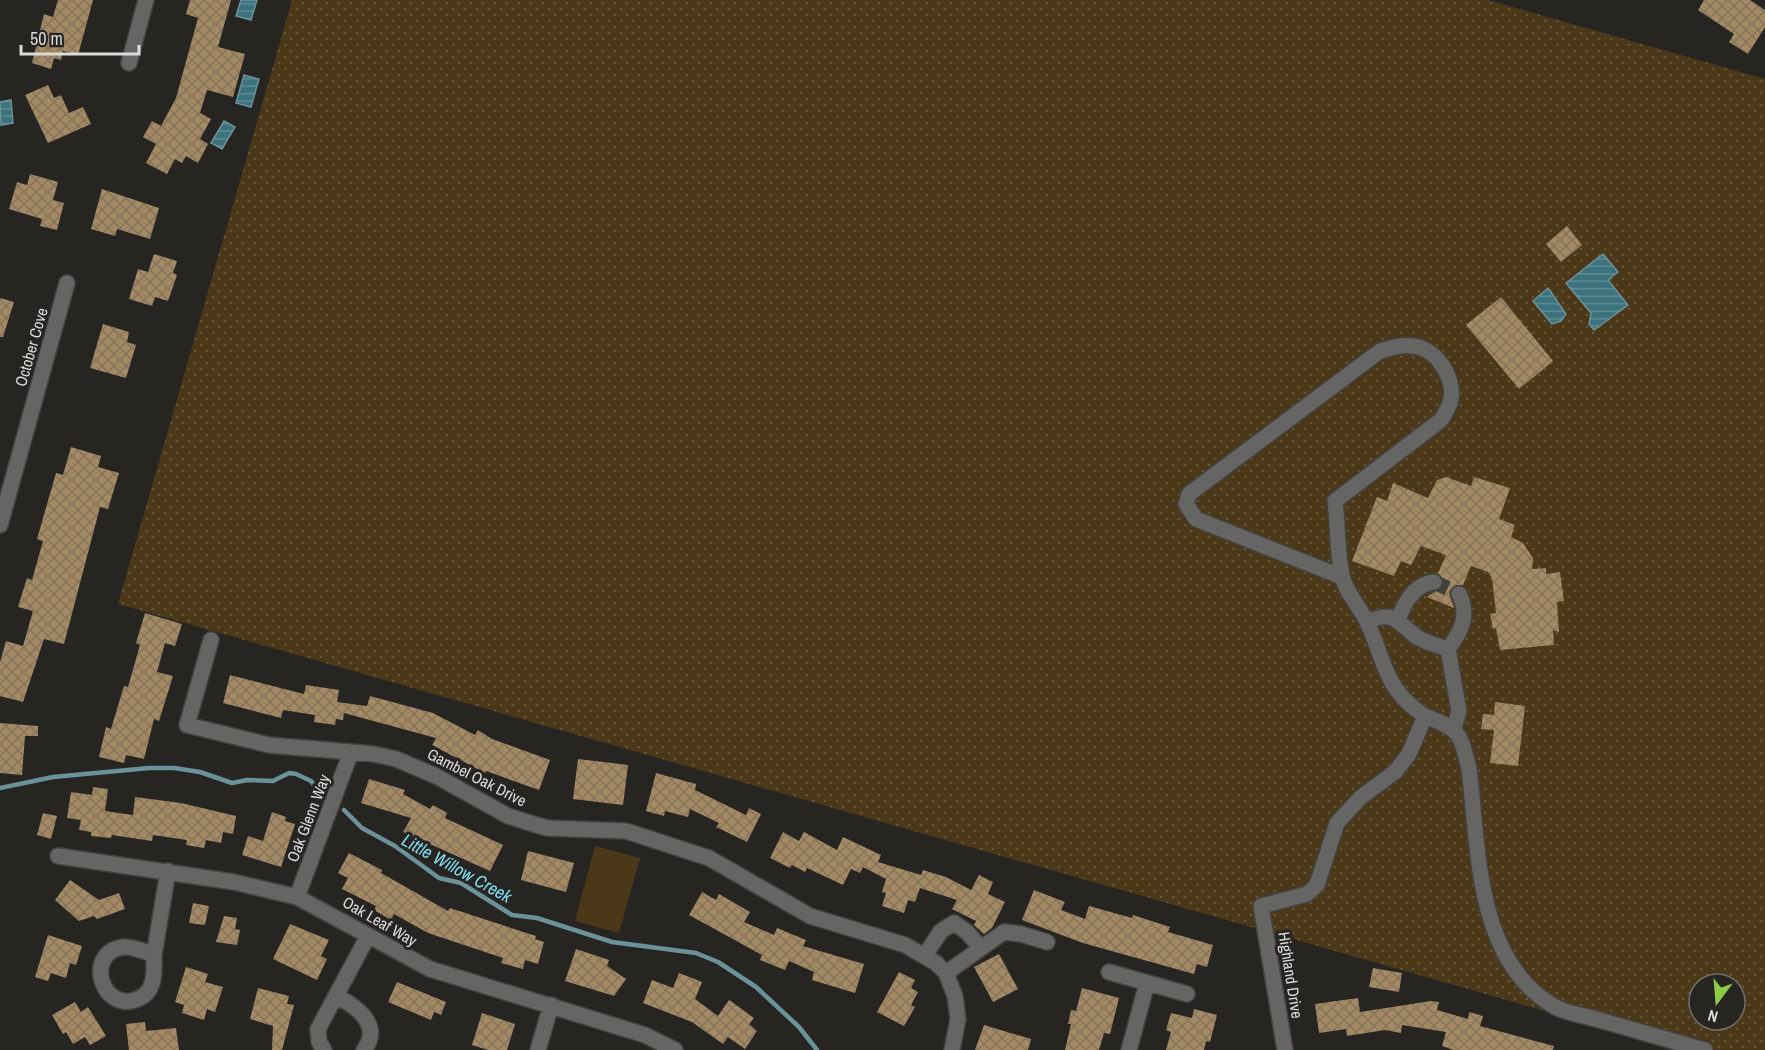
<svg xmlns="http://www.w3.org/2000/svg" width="1765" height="1050" font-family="'Archivo Narrow',sans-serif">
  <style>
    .grass { fill: url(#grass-dots); fill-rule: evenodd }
    .garden { fill: #4b3819 }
    .water { fill: url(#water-rules); stroke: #6b9299; stroke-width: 1.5 }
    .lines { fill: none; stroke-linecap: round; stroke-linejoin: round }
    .stream { stroke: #6b9299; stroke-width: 4.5 }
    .building { fill: url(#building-cross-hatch) }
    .minor-tunnel { stroke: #42403d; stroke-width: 15; stroke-dasharray: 15 8; stroke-linecap: butt }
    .minor-casing { stroke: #44423f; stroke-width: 18 }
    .minor { stroke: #656563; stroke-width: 15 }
    .labels { text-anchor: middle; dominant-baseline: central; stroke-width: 6; stroke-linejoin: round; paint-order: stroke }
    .street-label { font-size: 16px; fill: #dcdbd9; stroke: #272522 }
    .water-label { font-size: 18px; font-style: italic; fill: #80dbee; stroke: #272522 }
  </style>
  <defs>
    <pattern id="grass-dots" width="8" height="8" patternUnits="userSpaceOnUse" patternTransform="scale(1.5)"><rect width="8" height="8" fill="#4b3819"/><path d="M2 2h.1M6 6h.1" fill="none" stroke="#64543a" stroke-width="1.8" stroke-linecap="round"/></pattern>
    <pattern id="water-rules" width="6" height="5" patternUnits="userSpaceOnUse" patternTransform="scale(1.5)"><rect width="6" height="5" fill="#3b727d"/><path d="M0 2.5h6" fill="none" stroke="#608c95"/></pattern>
    <pattern id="building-cross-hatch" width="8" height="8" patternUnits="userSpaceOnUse" patternTransform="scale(1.5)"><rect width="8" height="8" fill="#a38a65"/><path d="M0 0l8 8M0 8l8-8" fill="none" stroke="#86745a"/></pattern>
  </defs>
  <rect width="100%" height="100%" fill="#272522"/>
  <path class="grass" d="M292 0H1488L1765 79V1050H1682L118 604ZM1699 984H1735V1020H1699Z"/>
  <path class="garden" d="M595 846 640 858 619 933 575 921Z"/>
  <path class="water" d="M241 0H257L251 20 236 16Z
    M244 75 259 79 251 107 236 103Z
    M11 100 13 123 1 125 0 102Z
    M224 121 235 127 222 149 211 143Z
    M1603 254 1618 272 1608 280 1628 305 1594 330 1589 324 1591 313 1566 283Z
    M1548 288 1566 314 1561 321 1552 324 1533 301Z"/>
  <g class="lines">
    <path class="stream" d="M0 788 53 777 149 768H174L200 772 232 783 247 780 273 781 289 773 296 774 311 781 322 795
      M344 810 362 828 395 846 439 878 461 883 512 915 537 918 612 942 696 953 718 962 756 987 799 1027 817 1050"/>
  </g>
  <path class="building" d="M58 0H93L78 55 63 51 61 60 54 58 51 69 32 63 44 14 53 17Z
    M190 0H231L218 47 245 54 233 97 207 90 200 113 211 119 200 139 208 144 198 163 186 156 182 163 175 159 167 174 146 163 156 144 143 137 152 121 161 126 176 98 198 18 186 14Z
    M1704 0H1750L1765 10V27L1748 54 1729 42 1734 34 1698 10Z
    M48 85 54 98 61 95 69 113 83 107 91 124 48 143 25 95Z
    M30 174 58 182 53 200 64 203 57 230 40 226 42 219 9 209 17 182 27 185Z
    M102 189 159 208 150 239 117 229 115 236 91 229Z
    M1567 226 1582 245 1561 262 1546 244Z
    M154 254 177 261 173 273 177 275 168 301 155 297 152 306 129 299 138 269 148 272Z
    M1501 297 1553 361 1519 389 1466 325Z
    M0 298 14 302 3 337H0Z
    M103 324 129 332 127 342 136 345 126 378 90 368Z
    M71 447 101 456 98 467 119 473 108 509 100 507 64 644 44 639 23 702 0 696V662L6 641 23 646 33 611 18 607 27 578 32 580 43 541 37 539 56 473 63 475Z
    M1446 477 1471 486 1474 477 1510 488 1499 519 1515 525 1511 537 1523 543 1533 558 1532 569 1546 568V574L1560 572 1564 601 1557 602 1559 632 1553 630 1554 645 1500 650 1496 628 1493 629 1490 614 1496 613 1492 578 1488 572 1471 566 1463 585H1456L1451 589 1449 593 1454 608 1427 597 1443 586V579L1438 573 1446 555 1421 546 1411 565 1401 561 1394 576 1352 561 1377 497 1387 501 1393 483 1428 498 1437 480Z
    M145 613 182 624 175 646 165 643 157 672 173 676 159 721 154 719 144 759 126 755 124 763 99 757 106 727 111 729 124 686 128 687 140 645 136 643Z
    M230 675 304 694 306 685 339 690 337 702 367 706 370 696 433 713 475 735 478 730 492 739 550 760 539 790 486 771 485 773 432 745 436 738 344 713 343 720 336 719 335 725 314 722 315 715 283 710 281 718 223 703Z
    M1495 702 1525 706 1518 766 1490 763 1494 730 1481 729 1483 714 1494 715Z
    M0 723 38 726V736H25L22 775 0 773Z
    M578 759 628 765 623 805 573 799Z
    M656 773 696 784 695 790 746 815 749 808 761 814 747 842 716 827 719 823 690 809 688 817 665 811 664 816 646 811Z
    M369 779 405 790 403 794 430 809 433 805 447 813 445 818 503 845 490 871 403 832 411 818 361 803Z
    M93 787 108 789 105 811 133 815 135 797 181 803 236 816 233 834 223 832 221 843 206 840 204 848 186 845 187 840 153 835 152 841 112 835 111 838 91 836V832L79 830 81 820 67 818 71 792 92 795Z
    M272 812 286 817 285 821 295 824 281 867 242 855 248 836 263 841Z
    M43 813 57 816 51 839 37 835Z
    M783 832 799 841 804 832 837 850 843 837 881 855 878 862 921 875 923 870 946 877 971 890 979 875 993 882 988 894 1005 902 992 928 984 934 974 925 976 921 952 909 957 900 920 888 915 902 908 900 904 913 882 906 886 893 882 892 886 879 863 867 860 873 851 869 843 885 807 868 805 872 792 865 790 868 770 858Z
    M528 851 574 863 566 892 521 880Z
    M349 853 382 870 381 873 448 911 450 908 536 936 535 939 544 942 538 964 525 960 523 969 501 963 503 958 428 933 394 914 391 920 374 910 376 906 342 889 348 878 338 873Z
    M70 880 99 900 119 893 125 909 97 919 94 916 79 921 55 900Z
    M1034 890 1065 902 1061 910 1085 919 1089 906 1132 918 1133 915 1170 927 1168 932 1213 945 1207 967 1197 964 1194 974 1083 943 1022 920Z
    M702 892 716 900 719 894 750 912 744 922 774 935 777 928 806 940 803 946 864 964 855 993 812 980 814 972 789 961 785 970 760 960 762 955 689 915Z
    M193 903 209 906 205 925 189 923Z
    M224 916 237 918 235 929 240 930 237 945 216 942Z
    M290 924 329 940 321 956 327 959 317 980 273 959Z
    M48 935 82 946 76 965 70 963 66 978 51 973 48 981 35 977Z
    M576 949 609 960 607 966 626 979 614 996 565 981Z
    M999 954 1018 989 993 1002 974 967Z
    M186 967 208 974 205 982 223 987 215 1012 207 1009 204 1020 182 1013 184 1005 175 1002Z
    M1373 968 1402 973 1399 992 1369 987Z
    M899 972 915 980 911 988 918 992 911 1005 915 1007 904 1026 877 1012Z
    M679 973 702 982 695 999 718 1016 729 1000 754 1018 749 1024 757 1031 745 1049 728 1037 723 1044 692 1022 643 1003 652 980 673 988Z
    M397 982 446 1002 441 1015 434 1012 431 1020 388 1002Z
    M258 988 289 996 287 1004 294 1005 282 1050H272L273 1026 250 1019Z
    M1082 988 1119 998 1110 1034 1104 1033 1099 1050H1065L1071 1024H1068L1071 1010 1076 1011Z
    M1358 998 1360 1012 1431 1001 1439 1002 1437 1010 1468 1019 1469 1012 1483 1016 1480 1026 1554 1046 1553 1050H1454L1442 1046 1446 1032 1402 1025 1401 1033 1385 1030 1347 1036 1346 1029 1319 1033 1315 1004Z
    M75 1002 81 1012 88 1007 106 1036 90 1045 85 1037 73 1044 66 1032 63 1034 52 1015Z
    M1194 1009 1217 1015 1210 1042 1206 1041 1204 1050H1166L1171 1032 1166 1030 1171 1013 1192 1018Z
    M482 1013 515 1024 507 1050H488L472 1045Z
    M145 1022 146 1031 176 1028 179 1050H129L126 1024Z
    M984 1025 1031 1039 1028 1050H975Z"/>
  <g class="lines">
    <path class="minor-tunnel" d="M1434 582 1459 594"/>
    <g class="minor-casing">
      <path id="minor" d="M129 63 146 0
        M0 525 67 283
        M1398 620C1404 603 1414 584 1434 582
        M1367 622C1395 609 1397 623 1417 637 1426 643 1438 645 1448 649L1459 711 1454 728
        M211 640 187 725 269 745 374 754 396 759 436 776 508 816 530 823 547 828 626 831 709 858 810 916 905 945 936 963 946 973 955 996 958 1019 952 1050
        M1448 649C1461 632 1470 615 1459 594
        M1425 716C1461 730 1460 733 1469 769 1479 848 1475 958 1552 1005 1564 1013 1582 1015 1596 1019 1632 1029 1668 1040 1705 1050
        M58 856 234 882 297 897 430 969 645 1035 675 1050
        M297 897 351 752
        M154 955C154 973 156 991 138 999 102 1014 83 953 123 947 133 946 145 952 154 955L168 871
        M925 955 941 931 954 923 967 932 981 948
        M1109 972 1187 994
        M946 973 1004 932 1021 934 1047 942
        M336 996C356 1006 383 1025 364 1050
        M324 1050 319 1042 318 1029 368 936
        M538 1050 551 1005
        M1129 1050 1147 983
        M1285 1050 1261 906 1307 894 1317 885 1337 823 1361 797 1395 772 1409 754 1425 716C1383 689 1386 661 1366 620 1359 606 1345 591 1342 575 1337 551 1338 525 1335 501L1441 420C1444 415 1448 409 1450 403 1457 380 1437 348 1413 346 1401 344 1391 348 1380 351L1189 494 1186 504 1196 519 1342 577"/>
    </g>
    <use href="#minor" class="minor"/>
  </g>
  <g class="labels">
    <g class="street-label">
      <text transform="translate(31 347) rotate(-74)">October Cove</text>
      <text transform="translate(477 777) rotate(27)">Gambel Oak Drive</text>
      <text transform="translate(308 818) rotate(-69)">Oak Glenn Way</text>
      <text transform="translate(380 921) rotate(30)">Oak Leaf Way</text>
      <text transform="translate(1291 975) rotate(81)">Highland Drive</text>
    </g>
    <g class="water-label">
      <text transform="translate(457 868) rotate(29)">Little Willow Creek</text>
    </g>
  </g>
  <g transform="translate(1717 1002) rotate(196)"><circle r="28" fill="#272522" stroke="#6f6e6b" stroke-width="1.5"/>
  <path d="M0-4.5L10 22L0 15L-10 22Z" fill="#8bce46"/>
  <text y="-9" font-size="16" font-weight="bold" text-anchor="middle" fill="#dcdbd9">N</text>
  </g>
  <path d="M21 45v9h118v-9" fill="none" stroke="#dcdbd9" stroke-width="3"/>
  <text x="30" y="45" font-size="18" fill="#dcdbd9" stroke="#272522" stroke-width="4.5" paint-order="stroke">50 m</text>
</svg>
